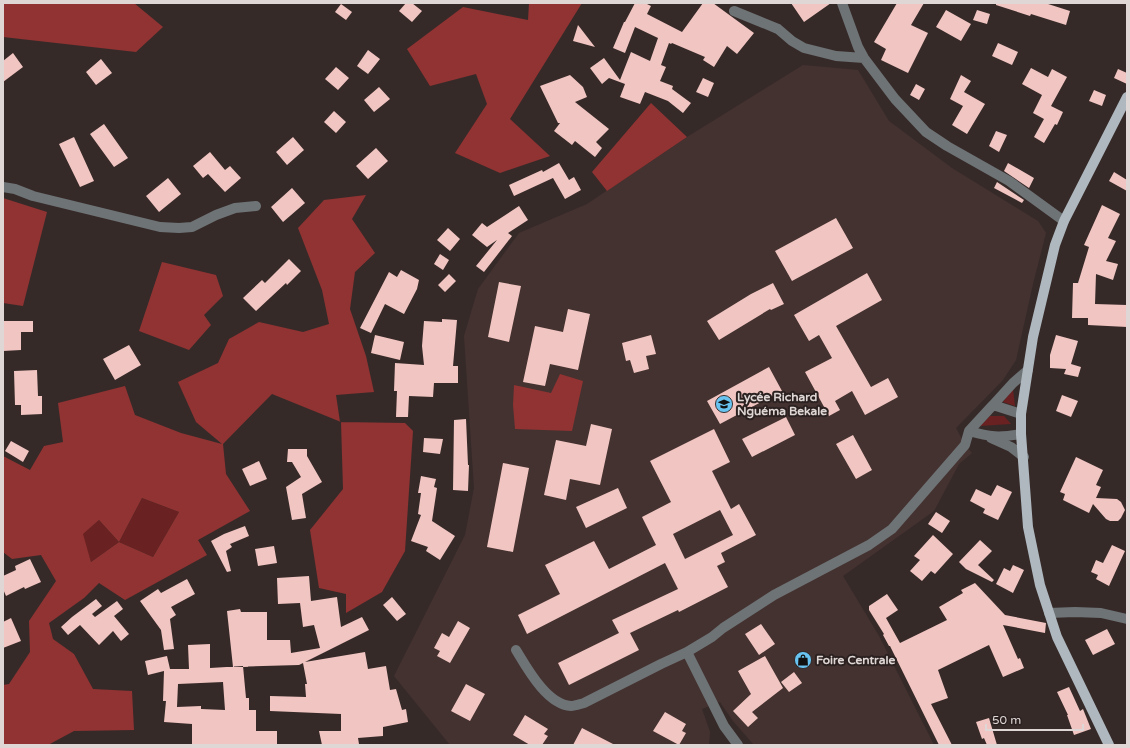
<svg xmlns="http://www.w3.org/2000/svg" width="1130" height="748" font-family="'Varela Round',sans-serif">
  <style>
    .built { fill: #443230 }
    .green { fill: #692121 }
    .forest { fill: #903332; fill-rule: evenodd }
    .building { fill: #f1c5c1; fill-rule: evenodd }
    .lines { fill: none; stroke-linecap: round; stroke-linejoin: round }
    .minor { stroke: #6e7376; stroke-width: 10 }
    .major { stroke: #aeb8be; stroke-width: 10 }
    .labels { text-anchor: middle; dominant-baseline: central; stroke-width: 4; stroke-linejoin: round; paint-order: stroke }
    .poi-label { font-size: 12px; font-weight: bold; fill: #ded7d6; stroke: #2b2120; text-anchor: start }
  </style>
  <rect width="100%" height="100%" fill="#362a29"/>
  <path class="built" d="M803 65 858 70 889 121 952 168 1038 221 1046 233 1033 284 1016 360 1003 380 956 428 965 445 972 453 959 464 934 511 843 576 879 636 934 745H754L733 721 720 702 702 709 710 732 709 745H450L394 676 465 535 474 488 464 336 478 289 519 233 587 204 687 137Z"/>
  <path class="green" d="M1013 389 1015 406 1003 402Z
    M990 416H1004L1011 424 980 426Z
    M142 498 179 512 153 557 119 542 91 562 82 534 99 520 119 542Z"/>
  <path class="forest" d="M3 3H134L163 27 136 52 3 37Z
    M529 3H582L510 119 550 156 500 173 455 153 487 104 476 74 430 86 407 49 463 7 528 20Z
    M651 103 687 137 607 191 592 172Z
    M366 195 352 219 375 253 355 272 350 309 366 356 374 392 336 395 340 422 405 423 413 431 405 551 382 592 346 613V594L319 588 310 530 343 489 341 422 272 394 223 444 226 474 250 511 198 540 207 555 125 600 99 583 84 598 49 623 53 639 74 654 93 689 132 691 134 730 74 731 48 745H3V685L9 684 30 652 29 621 56 581 41 555 12 559 3 552V456L30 470 44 446 63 442 58 403 125 386 135 415 181 433 222 444 196 422 178 382 218 363 229 339 259 322 303 332 329 324 322 290 298 228 324 200ZM142 498 179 512 153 557 119 542ZM99 520 119 542 91 562 83 534Z
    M3 198 47 212 23 306 3 303Z
    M162 262 216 275 223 296 204 315 211 325 189 350 139 331Z
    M560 374 583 381 572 431 515 429 513 405 514 385 551 393Z"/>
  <path class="building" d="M406 3H412L422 11 412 22 399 11Z
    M635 3H645L651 6 647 14 682 32 703 3H713L754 33 737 54 727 46 714 67 703 60 705 57 672 43 671 44 669 43 661 65 666 67 660 81 673 86 672 89 691 103 683 113 668 101 645 92 640 104 620 97 625 84 609 78 602 84 590 68 604 58 620 80 631 52 650 61 658 38 635 27 625 53 613 48 624 22H625Z
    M791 3H831L804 22Z
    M897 3H924L911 25 928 33 908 73 881 60 886 49 874 42Z
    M996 3H1045L1070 11 1066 25 1031 14 1030 16 996 5Z
    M341 4 352 12 346 20 335 12Z
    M946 10 971 24 961 41 936 27Z
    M977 10 990 14 987 24 973 20Z
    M578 25 595 47 573 41Z
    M998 43 1018 52 1012 65 992 56Z
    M368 50 380 59 368 74 357 66Z
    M13 53 23 67 3 82V61Z
    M101 59 112 73 96 85 86 72Z
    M336 67 349 78 338 90 325 79Z
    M1031 68 1048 77 1052 69 1067 77 1051 106 1063 112 1057 125 1055 124 1044 143 1034 137 1044 119 1033 113 1042 95 1022 84Z
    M1118 69 1127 73V84L1114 78Z
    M570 75 583 87 587 97 575 102 609 129 596 142 602 148 595 157 575 141 572 145 554 131 560 123H558L540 86Z
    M961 75 971 81 964 92 985 104 967 134 952 125 963 106 950 99Z
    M703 78 714 83 708 97 696 92Z
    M916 84 925 89 919 100 910 95Z
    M379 87 390 99 374 112 364 100Z
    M1094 90 1106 95 1102 106 1089 101Z
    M334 111 346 122 336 133 324 122Z
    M104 124 128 158 114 167 90 134Z
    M996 131 1007 135 999 152 989 146Z
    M74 137 94 181 80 187 59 144Z
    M293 137 304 150 287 165 276 152Z
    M376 148 388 161 368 179 356 166Z
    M210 152 225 170 230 166 241 178 225 192 208 174 203 178 193 166Z
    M559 163 569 180 574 177 581 190 565 199 553 178 514 196 509 185 542 170 543 172Z
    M1008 163 1034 178 1029 188 1004 171Z
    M1114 172 1127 180V191L1109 181Z
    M168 178 181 194 159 212 146 196Z
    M997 182 1024 200 1022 203 994 188Z
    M292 188 305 203 283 222 271 207Z
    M1102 205 1120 214 1108 238 1116 241 1106 261 1118 264 1113 280 1096 274 1095 304 1127 305V327L1088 325V318H1072L1073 283H1078L1089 247 1084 245Z
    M519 206 528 220 508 233 512 236 484 272 476 266 497 240 487 247 472 235 482 223 487 227Z
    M836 218 853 248 792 281 775 251Z
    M448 228 460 239 450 251 437 240Z
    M440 254 449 260 443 270 434 264Z
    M289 259 301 271 287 285 286 283 256 311 243 298 262 280 265 283Z
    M401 270 419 280 417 289 404 314 385 304 371 333 360 328 389 272 397 277Z
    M867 273 882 300 836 326 871 387 888 378 898 397 865 415 852 391 835 401 840 410 829 416 805 372 832 358 819 335 809 341 794 315Z
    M449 274 456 281 445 292 438 285Z
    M499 282 521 286 509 342 488 337Z
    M773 283 784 304 771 310 770 309 719 340 707 321 751 294Z
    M568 309 590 314 578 370 550 364 545 386 523 382 535 326 563 332Z
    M442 319 457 320 453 366H458V383H434L433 397 409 396 408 417H396L397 391H394L395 363 424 365 422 346 424 321 442 322Z
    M3 321H33V332H21V350L3 351Z
    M375 335 404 342 400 360 371 353Z
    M651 335 656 354 646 356 649 369 634 373 630 360 626 361 622 343Z
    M1056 335 1078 341 1071 364 1081 367 1078 377 1064 374 1066 369 1050 368V355Z
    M129 345 141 365 115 380 103 359Z
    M769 367 782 391 720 424 707 401Z
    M37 370 38 396H42V414L21 415V405H15L14 371Z
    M1062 395 1078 401 1071 417 1056 411Z
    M786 417 795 435 752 457 742 439Z
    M466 419 468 465H469L468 491 453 490 454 420Z
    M591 424 612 429 600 485 570 479 566 500 544 495 556 440 586 446Z
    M714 429 730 462 712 471 731 509 739 504 756 535 721 553 725 562 717 566 728 587 679 612 678 610 630 633 639 650 569 685 558 663 619 633 612 620 678 589 665 563 527 634 518 615 560 594 545 565 594 541 609 569 656 545 642 517 671 502 650 461ZM720 510 733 535 685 559 673 534Z
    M853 435 872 470 856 479 836 444Z
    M424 438 443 439 440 454 423 452Z
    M11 441 29 451 23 462 5 451Z
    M288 449H307V456L322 482 302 494 306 518 292 520 286 487 301 477 292 462H287Z
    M1076 457 1103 470 1096 485 1101 487 1096 498 1117 499 1121 502 1125 510 1121 518 1118 521H1110L1106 519 1093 504 1089 513 1063 500 1065 494 1060 492Z
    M259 461 267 479 250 486 242 469Z
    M503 463 529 468 513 552 487 547Z
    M421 476 436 479 434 487 437 488 432 521 455 536 440 560 426 551 428 547 411 541 421 515 418 514 421 493H418Z
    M997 485 1012 492 998 520 983 513 985 509 970 501 976 489 991 496Z
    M618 488 627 508 586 528 576 507Z
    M936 512 950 521 942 533 928 524Z
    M245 526 249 536 230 544 232 547 226 551 231 571 227 572 211 541 224 534Z
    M933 535 953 554 935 574 931 571 922 581 910 571 920 560 914 556Z
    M980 540 992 551 978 565 994 580 992 582 966 569 959 562Z
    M1112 545 1125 551 1109 586 1096 579 1098 575 1091 572 1096 560 1103 563Z
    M274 546 277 563 258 566 255 549Z
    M30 559 41 582 25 589 24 587 6 596 3 589V576L16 570 15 566Z
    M1013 565 1024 570 1013 593 996 584 1004 568 1010 571Z
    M309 576 311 601 337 597 341 627 362 617 369 630 305 662 365 652 368 669 386 666 390 690 396 689 402 710 406 709 408 722 383 727V736L358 738 359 744 322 745 319 731H341V714L270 711V696L306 697 305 684H307L303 663 299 665 233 667 227 611 240 609 241 612H267V640H290L291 653 320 648 314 625 303 627 300 603 278 604 277 578Z
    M187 579 195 594 171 607 176 615 170 619 174 649 164 650 161 630 140 601 158 589 161 593Z
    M975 583 1005 615 1046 623 1045 633 1003 625 1018 659 1020 658 1024 668 1003 677 989 645 938 670 948 698 931 704 952 745H939L890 646H889L883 635 884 634 869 610V606L887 594 898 610 886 618 900 643 947 620 939 607 963 593 961 590Z
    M392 597 406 614 397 621 383 605Z
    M96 599 102 606 92 614 95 617 117 601 123 609 114 616 129 634 121 641 113 631 99 645 80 625 68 635 61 627 72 617Z
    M11 618 21 641 3 648V622Z
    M458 621 470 628 450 663 437 656 440 651 434 648 442 633 449 637Z
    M761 624 775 644 759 655 745 634Z
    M1107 629 1115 644 1093 655 1085 640Z
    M210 644V668L243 666 246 698H249V710H256V731H277V745H192V724L164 722 166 701H163L164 671 148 675 145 661 167 656 170 669H189L188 645ZM223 682 225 710 201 709V706L177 707 178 684Z
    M765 656 783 688 752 712 758 718 748 727 733 711 751 694 738 671Z
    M794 672 802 683 789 692 781 682Z
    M466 684 485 694 470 721 451 711Z
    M1069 687 1080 711 1083 709 1091 729 1074 735 1067 715H1068L1057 692Z
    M665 712 686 724 682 731 686 733 679 745 653 731Z
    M525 715 548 729 544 734 548 736 542 745H530L513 735Z
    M989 718 997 745H987L984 738 982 739 976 722Z
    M582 728 615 745H573Z"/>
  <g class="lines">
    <path class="minor" d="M842 3 858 47 864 58 895 99 926 132 947 146 1009 181 1064 221
      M734 11 778 29 792 41 804 48 836 56 864 58
      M3 187 15 189 33 196 160 227 179 228 192 227 216 215 235 208 256 206
      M993 405 1013 383 1028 370
      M969 431C990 437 999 438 1021 434
      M991 438 1011 447 1024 457
      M1049 613 1075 612 1101 613 1127 619
      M516 650C527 668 547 705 571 706 575 706 580 704 584 703L661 664 687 652 712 637 723 628 774 595 869 545 892 529 965 445 969 431 993 405 1021 414
      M687 652 724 726 738 745"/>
    <path class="major" d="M1109 745 1057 637 1040 585 1028 527 1021 434V414L1033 337 1055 245 1064 221 1127 97"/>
  </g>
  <defs>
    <g id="school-disc" transform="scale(0.9)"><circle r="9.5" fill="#69c3f1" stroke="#2b2120"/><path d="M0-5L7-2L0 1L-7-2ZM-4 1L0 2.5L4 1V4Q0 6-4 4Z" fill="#111"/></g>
    <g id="shop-disc" transform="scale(0.9)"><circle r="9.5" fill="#69c3f1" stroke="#2b2120"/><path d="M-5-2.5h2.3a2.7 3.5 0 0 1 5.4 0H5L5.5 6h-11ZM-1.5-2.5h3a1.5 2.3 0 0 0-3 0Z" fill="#111"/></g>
  </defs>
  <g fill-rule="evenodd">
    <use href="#school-disc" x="724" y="404"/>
    <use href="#shop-disc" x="803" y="660"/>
  </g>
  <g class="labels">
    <g class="poi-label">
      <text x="737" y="397">Lycée Richard<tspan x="737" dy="14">Nguéma Bekale</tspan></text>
      <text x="816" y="660">Foire Centrale</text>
    </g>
  </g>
  <rect width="1130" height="748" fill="none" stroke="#ded7d6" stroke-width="8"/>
  <path d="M986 724v6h97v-6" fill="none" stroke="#ded7d6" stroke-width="2"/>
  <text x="992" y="724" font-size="12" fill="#ded7d6" stroke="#2b2120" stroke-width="3" paint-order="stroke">50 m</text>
</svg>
